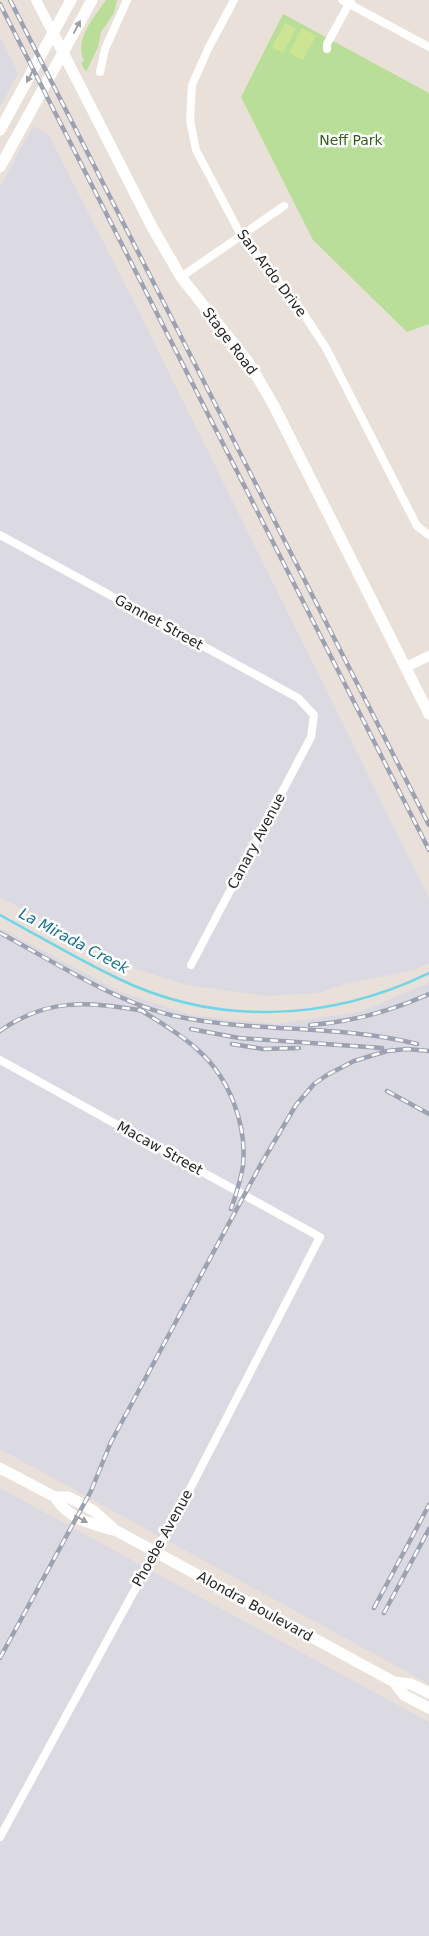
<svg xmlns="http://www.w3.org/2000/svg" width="429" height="1936" viewBox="0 0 429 1936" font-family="'DejaVu Sans',sans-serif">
<rect width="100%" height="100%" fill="#e9e0d9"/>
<path fill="#dbdae2" d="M 0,37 L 18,73 L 0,107 Z
M 33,126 L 48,134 L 134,302 L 429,898 L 429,963 L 415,970 L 345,984 L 318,993 L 266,996 L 187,985 L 132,968 L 0,897 L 0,187 Z
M 0,928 L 121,992 L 191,1015 L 276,1024 L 359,1012 L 429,983 L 429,1684 L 0,1449 Z
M 0,1488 L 429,1722 L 429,1936 L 0,1936 Z"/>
<path fill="#b8de97" d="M 106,0 L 117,0 L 114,13 L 101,32 L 98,47 L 86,72 L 81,63 L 84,61 C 74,38 94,18 106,0 Z
M 283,14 L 429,93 L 429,324 L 407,332 L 313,240 L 241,97 Z"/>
<path fill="#cce593" d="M 285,23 L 296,29 L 283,53 L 272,47 Z
M 302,28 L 316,36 L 303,60 L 289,53 Z"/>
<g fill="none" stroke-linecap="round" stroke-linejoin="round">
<path stroke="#6fd6e8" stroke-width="2.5" d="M 0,915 C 39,936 77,959 117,978 C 217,1027 330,1021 429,973"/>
<path stroke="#fff" stroke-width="8" d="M 234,0 L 208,49 L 192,85 L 190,120 L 196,150 L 242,237 L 297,304 L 326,348 L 417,526 L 429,535
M 342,0 L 429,47
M 327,49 L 327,44 L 351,0
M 100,72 L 105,49 L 127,0
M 181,277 L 284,206
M 0,535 L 298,698 L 314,715 L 311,737 L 191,965
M 0,1060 L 320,1237 L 192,1485 L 0,1837"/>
<path stroke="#fff" stroke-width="10" d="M 36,0 L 53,33
M 406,667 L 429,656"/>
<path stroke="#fff" stroke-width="11" d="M 53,33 L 152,227 L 181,277 L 249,363 L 274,406 L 429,714
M 0,130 L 71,0
M 0,167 L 92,0
M 0,1468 L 55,1497 L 68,1497 L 78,1502 L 94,1511 L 115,1530 L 394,1682 L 411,1684 L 429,1693
M 55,1497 C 67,1518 91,1524 113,1530
M 394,1682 L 404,1695 L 429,1708"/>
<g stroke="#9ca2b1" stroke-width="4.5">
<path id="rail" d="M 10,0 L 429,825
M 0,4 L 429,850
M 0,933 C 53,961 117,1003 175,1016 C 255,1033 338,1024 417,1044
M 139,1009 C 159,1022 181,1034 199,1051 C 229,1078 247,1124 243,1165 C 241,1180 236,1194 231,1209
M 310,1025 C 352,1022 391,1011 429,994
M 191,1029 L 239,1038 L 382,1048
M 0,1031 C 48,997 89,1002 144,1011
M 232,1044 L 263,1049 L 299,1048
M 387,1091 L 429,1114
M 374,1608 L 429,1505
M 384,1613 L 429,1529
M 0,1658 L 91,1491 L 111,1442 L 261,1164 L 296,1105 L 314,1084 L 327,1075 L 354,1061 L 387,1051 L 407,1049 L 429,1051"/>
</g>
<use href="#rail" stroke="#fff" stroke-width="2.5" stroke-dasharray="8" stroke-linecap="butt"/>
</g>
<defs><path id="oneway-solid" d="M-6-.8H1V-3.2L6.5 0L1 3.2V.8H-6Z" transform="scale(1.25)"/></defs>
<g fill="#9e9e9e">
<use href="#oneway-solid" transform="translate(77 27) rotate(-62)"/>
<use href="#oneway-solid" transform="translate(30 76) rotate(118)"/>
<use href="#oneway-solid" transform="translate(81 1519) rotate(29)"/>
</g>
<g text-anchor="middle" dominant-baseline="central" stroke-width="5" stroke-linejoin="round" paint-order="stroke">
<g font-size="14" fill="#325f1c" stroke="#fff">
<text x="351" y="140">Neff Park</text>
</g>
<g font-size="14" fill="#272727" stroke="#fff">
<text transform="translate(272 273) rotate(53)">San Ardo Drive</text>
<text transform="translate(230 341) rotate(53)">Stage Road</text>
<text transform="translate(159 622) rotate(29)">Gannet Street</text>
<text transform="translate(256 841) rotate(-62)">Canary Avenue</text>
<text transform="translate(160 1148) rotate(29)">Macaw Street</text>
<text transform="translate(162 1538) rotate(-61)">Phoebe Avenue</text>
<text transform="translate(255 1606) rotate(29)">Alondra Boulevard</text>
</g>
<g font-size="15" font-style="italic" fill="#137390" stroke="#fff">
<text transform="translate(74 941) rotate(28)">La Mirada Creek</text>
</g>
</g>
</svg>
